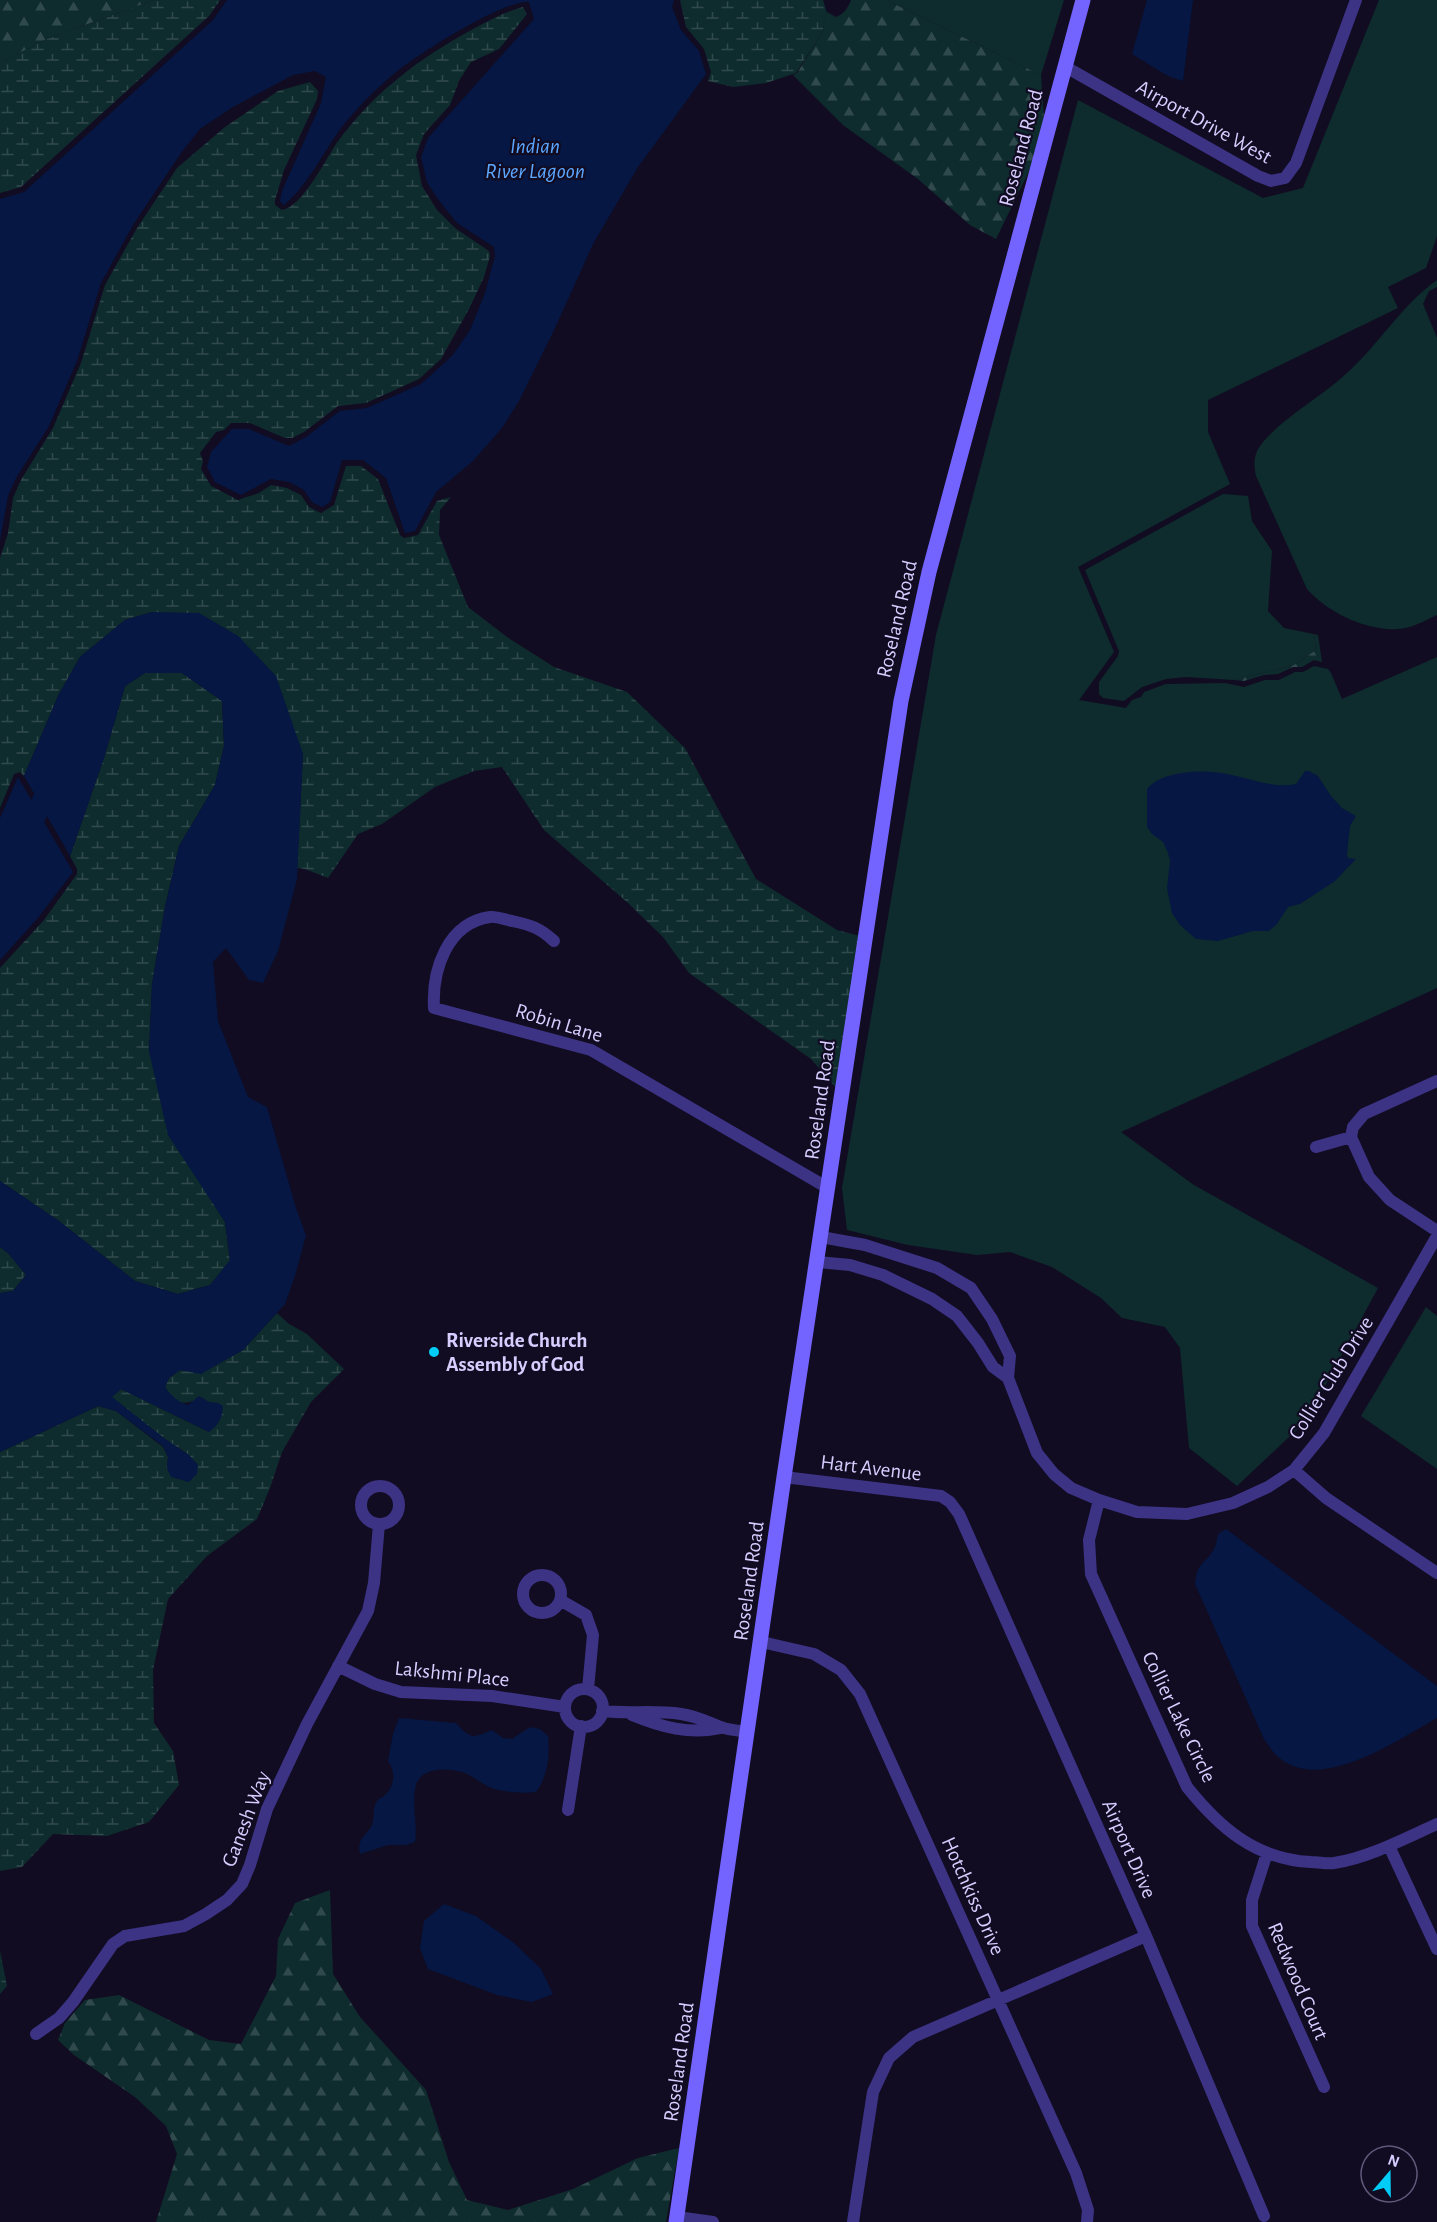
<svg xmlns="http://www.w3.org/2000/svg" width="1437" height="2222" viewBox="0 0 1437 2222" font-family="'Alegreya Sans',sans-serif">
<defs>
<pattern id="forest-firs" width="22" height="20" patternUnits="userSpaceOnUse" patternTransform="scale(1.5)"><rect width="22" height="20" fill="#0e2c2d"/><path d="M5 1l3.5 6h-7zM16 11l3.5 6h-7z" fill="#30494c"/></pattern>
<pattern id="wetland-marsh" width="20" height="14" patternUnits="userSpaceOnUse" patternTransform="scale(1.5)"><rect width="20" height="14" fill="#0e2c2d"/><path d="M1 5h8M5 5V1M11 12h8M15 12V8" fill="none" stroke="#30494c"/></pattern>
</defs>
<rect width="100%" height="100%" fill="#110c22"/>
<path fill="#0e2c2d" d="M 886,0 L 1064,0 L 1041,75 Z
M 1379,0 L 1437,0 L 1437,236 L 1426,268 L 1388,287 L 1398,308 L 1208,400 L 1208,432 L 1230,484 L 1078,567 L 1114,652 L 1079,700 L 1126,708 L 1132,700 L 1141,697 L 1144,692 L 1166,684 L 1225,683 L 1244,687 L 1265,680 L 1279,680 L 1295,672 L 1303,672 L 1314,666 L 1328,669 L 1331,673 L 1342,699 L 1437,657 L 1437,988 L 1121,1132 L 1194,1185 L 1378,1288 L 1306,1421 L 1237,1486 L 1189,1448 L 1180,1348 L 1165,1327 L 1122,1318 L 1101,1298 L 1052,1267 L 1010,1252 L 977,1255 L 908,1245 L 847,1230 L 842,1188 L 936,635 L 1078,100 L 1263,198 L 1303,188 Z
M 1437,280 L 1437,287 L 1429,291 L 1423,304 L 1437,338 L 1437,615 C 1426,620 1410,629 1398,629 C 1366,631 1327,612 1307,589 L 1256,476 C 1253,462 1254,453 1263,442 C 1286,415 1322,397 1348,372 C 1380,343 1402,305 1437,280 Z
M 1223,494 L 1248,496 L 1252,521 L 1272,551 L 1268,611 L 1284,628 L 1314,634 L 1316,650 L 1294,665 L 1234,680 L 1186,677 L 1166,679 L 1142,687 L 1124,701 L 1103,698 L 1099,694 L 1099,682 L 1118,656 L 1119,651 L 1085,570 Z
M 1426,1307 L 1437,1316 L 1437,1469 L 1361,1416 Z"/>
<path fill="url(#forest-firs)" d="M 0,0 L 154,0 L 47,39 L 0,63 Z
M 851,0 L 886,0 L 1041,75 L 1044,119 L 1037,146 L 1029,171 L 996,239 L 970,225 L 918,179 L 843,125 L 793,75 L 797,73 L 822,33 L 827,12 L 836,17 C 844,14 848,8 851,0 Z
M 1314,634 L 1318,635 L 1322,662 L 1314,660 L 1302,667 L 1293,667 L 1278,674 L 1264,675 L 1244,681 L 1234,680 L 1294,665 L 1316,650 Z
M 330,1890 L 333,1974 L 360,2017 L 426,2090 L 449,2162 L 467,2200 L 508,2210 L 573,2189 L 638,2158 L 679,2148 L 666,2222 L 156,2222 L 177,2154 L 166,2126 L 135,2097 L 74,2055 L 58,2040 L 65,2023 L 85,2000 L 119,1995 L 209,2040 L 241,2044 L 276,1976 L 278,1939 L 295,1903 Z"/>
<path fill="url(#wetland-marsh)" d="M 154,0 L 220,0 L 209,16 L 21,187 L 0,193 L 0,63 L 47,39 Z
M 680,0 L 823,0 L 827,13 L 822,33 L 796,73 L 766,83 L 733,87 L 708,81 L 711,72 L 704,49 L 686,27 Z
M 523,7 L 527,14 L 499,49 L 471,62 L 459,81 L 450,105 L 424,134 L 416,155 L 422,186 L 437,210 L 455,228 L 489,251 L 490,256 L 484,277 L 469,309 L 441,359 L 419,379 L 366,403 L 338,406 L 304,432 L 292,438 L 285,438 L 250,423 L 231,423 L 224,430 L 216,432 L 200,453 L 203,461 L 201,469 L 211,486 L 238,500 L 259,493 L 271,485 L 287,488 L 301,495 L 309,507 L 321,513 L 334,505 L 346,466 L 361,466 L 378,479 L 400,535 L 404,538 L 418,535 L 437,501 L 451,497 L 440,510 L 439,535 L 468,607 L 507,637 L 554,667 L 627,692 L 685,748 L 756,879 L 837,930 L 860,936 L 837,1089 L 811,1059 L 689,973 L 663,937 L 628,903 L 544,830 L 502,767 L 474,771 L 435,787 L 382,824 L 358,834 L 328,878 L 305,869 L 297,868 L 303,754 L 152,612 L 125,620 L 80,657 L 58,696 L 24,776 L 20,772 L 14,774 L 0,808 L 0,558 L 8,533 L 13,498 L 21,480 L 53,428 L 81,363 L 105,285 L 137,228 L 177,168 L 225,127 L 278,91 L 310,82 L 318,91 L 317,99 L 284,170 L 275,200 L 275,205 L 282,210 C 301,208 325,161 336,144 C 373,93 418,59 473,29 C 489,21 506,11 523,7 Z
M 145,673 L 182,673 L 222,701 L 224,746 L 215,785 L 179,846 L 165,907 L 152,984 L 149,1051 L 202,1184 L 225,1222 L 230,1261 L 210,1285 L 178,1294 L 135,1281 L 59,1221 L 0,1181 L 0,968 L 44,920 L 77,874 L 77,869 L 70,856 L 104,758 L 125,686 Z
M 0,1247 L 8,1253 L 26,1275 L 13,1291 L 0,1293 Z
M 277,1313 L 289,1324 L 307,1334 L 344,1369 L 311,1402 L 282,1452 L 270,1488 L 257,1519 L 207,1556 L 168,1599 L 153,1670 L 154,1723 L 173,1751 L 179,1785 L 149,1822 L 107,1836 L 53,1834 L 22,1867 L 0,1871 L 0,1452 L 98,1406 L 116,1411 L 163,1447 L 168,1457 L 167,1468 L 189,1455 L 165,1439 L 111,1397 L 121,1389 L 209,1432 L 218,1403 L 209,1403 L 203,1398 C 184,1404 178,1408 165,1387 L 169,1378 L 180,1370 L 201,1373 L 243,1350 Z
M 0,1951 L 7,1986 L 0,1994 Z"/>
<path fill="#051742" d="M 227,0 L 674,0 L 672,7 L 681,30 L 699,51 L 706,74 L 638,167 L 593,244 L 556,326 L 519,401 L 502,428 L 473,461 L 436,492 L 415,531 L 405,533 L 386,478 L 363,460 L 342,460 L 330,502 L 322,507 L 312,502 L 304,490 L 289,482 L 271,479 L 241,495 L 215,482 L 207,467 L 211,452 L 232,429 L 249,429 L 289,446 L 306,437 L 340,411 L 367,408 L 421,384 L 452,356 L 470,330 L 485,293 L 495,256 L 494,247 L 457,223 L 437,198 L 427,182 L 421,157 L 428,138 L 534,19 L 529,2 C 502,0 411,58 389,78 C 375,90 362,103 350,117 C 326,144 312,182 284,205 L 280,201 L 282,191 L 321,103 L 326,77 L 315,71 L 293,75 L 233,107 L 200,129 L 181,153 L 133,225 L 101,283 L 77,361 L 49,426 L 16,478 L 8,496 L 0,541 L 0,199 L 24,192 L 213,20 Z
M 1147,0 L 1193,0 L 1183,81 L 1168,76 L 1132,54 Z
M 152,612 L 199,613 L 238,636 L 276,676 L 303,754 L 297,879 L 278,951 L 263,983 L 249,980 L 226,948 L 213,962 L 218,1021 L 248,1097 L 267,1107 L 296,1208 L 306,1235 L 295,1276 L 285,1304 L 243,1350 L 201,1374 L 180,1370 L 169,1378 L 165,1387 C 171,1396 178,1402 188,1405 L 199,1396 L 209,1402 L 218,1403 L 223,1406 C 222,1419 219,1424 209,1432 L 121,1389 L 112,1397 L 165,1439 L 189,1455 L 198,1465 L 197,1474 L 189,1482 L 171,1477 L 167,1468 L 168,1457 L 163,1446 L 116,1411 L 98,1406 L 0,1452 L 0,1293 L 13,1291 L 26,1275 L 8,1253 L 0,1247 L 0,1181 L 59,1221 L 135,1281 L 178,1294 L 210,1285 L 230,1260 L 225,1222 L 168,1135 L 149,1051 L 152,984 L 165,907 L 179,846 L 215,785 L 224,746 L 222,701 L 182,673 L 145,673 L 125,686 L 104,758 L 70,856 L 24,776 L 58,696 L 80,657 L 125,620 Z
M 1305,771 L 1309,771 L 1318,776 L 1331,796 L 1342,808 L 1356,816 L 1350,826 L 1347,855 L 1348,858 L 1356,859 L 1335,881 L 1300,904 L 1288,907 L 1277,924 L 1269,931 L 1253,931 L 1218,941 L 1196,939 L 1180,925 L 1172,913 L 1167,888 L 1170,861 L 1168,853 L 1163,842 L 1152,834 L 1147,827 L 1147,789 C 1162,770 1205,769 1227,774 C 1250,778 1273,789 1296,784 Z
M 18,777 L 73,872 L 37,919 L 0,960 L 0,818 Z
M 1226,1529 L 1437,1686 L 1437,1718 C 1397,1740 1317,1797 1275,1754 C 1271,1750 1268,1744 1264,1739 L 1195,1584 C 1197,1561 1205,1565 1214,1549 C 1216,1545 1217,1539 1218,1534 Z
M 399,1718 L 456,1723 C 472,1740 472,1738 492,1730 L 503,1738 L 512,1739 L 530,1727 L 540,1729 L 548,1736 C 550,1755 548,1776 536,1792 C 524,1794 506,1792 494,1789 C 484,1786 475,1777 465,1773 C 450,1768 422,1766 416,1785 C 411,1804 418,1823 415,1842 L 406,1845 L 388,1845 L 360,1854 C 356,1837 368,1835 372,1825 C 375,1817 372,1808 377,1801 C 379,1798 381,1798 384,1796 C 395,1786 396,1772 388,1761 L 393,1734 Z
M 444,1904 L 476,1916 L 514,1943 L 541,1969 L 553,1994 L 532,2002 L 497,1995 L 428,1969 L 420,1948 L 424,1921 Z"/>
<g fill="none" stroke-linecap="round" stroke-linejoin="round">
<path stroke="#051742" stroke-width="21" d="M 0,887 L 6,883 L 52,779"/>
<path stroke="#3c3385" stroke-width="12" d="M 1064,66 L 1258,176 L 1271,181 L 1285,178 L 1296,163 L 1356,0
M 554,941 C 540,928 531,925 512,921 C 506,920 496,916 490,917 C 447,923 432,970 434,1008 L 591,1050 L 828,1188
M 1437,1081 L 1364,1114 L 1353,1127 L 1351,1137 L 1369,1177 L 1390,1200 L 1437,1231
M 1316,1147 L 1351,1137
M 821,1237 L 865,1245 L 937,1268 L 971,1288 L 992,1319 L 1010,1356 L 1008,1378 L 1037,1453 L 1054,1474 L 1071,1488 L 1099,1500 L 1137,1512 L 1187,1514 L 1233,1503 L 1268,1487 L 1294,1470 L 1324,1433 L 1437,1236
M 818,1262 L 850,1265 L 883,1275 L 932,1299 L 957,1316 L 978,1343 L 993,1367 L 1008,1378
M 1294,1470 L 1326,1498 L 1437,1573
M 784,1477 L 941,1496 L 950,1502 L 959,1514 L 1146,1936 L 1264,2216
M361 1505a19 19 0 1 1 38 0a19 19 0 1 1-38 0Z
M 1099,1500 L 1089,1540 L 1091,1574 L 1187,1787 C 1220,1828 1255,1859 1311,1862 C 1319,1862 1327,1864 1334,1863 C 1368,1858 1406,1838 1437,1824
M523 1594a19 19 0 1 1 38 0a19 19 0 1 1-38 0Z
M 560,1600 L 586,1615 L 593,1635 L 588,1689
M 762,1642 L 814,1654 L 841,1670 L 860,1694 L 1076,2173 L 1088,2210 L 1087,2222
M 338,1666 L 375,1684 L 401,1692 L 492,1696 L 565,1707
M565 1708a19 19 0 1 1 38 0a19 19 0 1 1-38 0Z
M 602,1711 C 629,1714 655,1710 681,1714 C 696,1716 708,1722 721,1727 C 729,1730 740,1731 748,1732
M 632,1715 C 661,1727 690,1735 721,1728
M 568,1810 L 581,1726
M 1389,1846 L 1437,1949
M 1267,1853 L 1252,1900 L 1252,1926 L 1324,2087
M 36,2034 L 59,2018 L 73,2002 L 113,1944 L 125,1936 L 184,1926 L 206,1914 L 227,1900 L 242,1884 L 250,1865 L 267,1809 L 307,1724 L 368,1611 L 374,1583 L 379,1524
M 677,2217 L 713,2222
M 853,2222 L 873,2092 L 889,2058 L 913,2037 L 1146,1936"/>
<path stroke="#7464ff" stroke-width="15" d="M 676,2222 L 784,1477 L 901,701 L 929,572 L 1083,0"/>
</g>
<circle fill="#00ccf8" stroke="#110c22" stroke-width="2" cx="434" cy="1352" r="6"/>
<g text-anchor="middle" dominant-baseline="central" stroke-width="4.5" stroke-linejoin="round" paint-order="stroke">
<g font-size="21" fill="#d7cdff" stroke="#110c22">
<text transform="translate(1204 122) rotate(29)">Airport Drive West</text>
<text transform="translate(1021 148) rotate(-75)">Roseland Road</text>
<text transform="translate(897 619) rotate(-77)">Roseland Road</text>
<text transform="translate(559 1023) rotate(17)">Robin Lane</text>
<text transform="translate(820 1100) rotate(-82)">Roseland Road</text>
<text transform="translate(1331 1378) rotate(-58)">Collier Club Drive</text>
<text transform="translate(871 1468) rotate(7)">Hart Avenue</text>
<text transform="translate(749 1581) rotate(-82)">Roseland Road</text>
<text transform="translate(452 1674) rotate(6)">Lakshmi Place</text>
<text transform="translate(1179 1717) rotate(64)">Collier Lake Circle</text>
<text transform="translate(246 1819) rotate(-69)">Ganesh Way</text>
<text transform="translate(1129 1849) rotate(66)">Airport Drive</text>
<text transform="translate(973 1896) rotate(66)">Hotchkiss Drive</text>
<text transform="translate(1298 1981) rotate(67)">Redwood Court</text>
<text transform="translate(679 2062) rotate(-82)">Roseland Road</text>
</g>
<g font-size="21" font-weight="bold" fill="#d7cdff" stroke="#110c22" text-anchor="start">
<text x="446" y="1340">Riverside Church<tspan x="446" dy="24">Assembly of God</tspan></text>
</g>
<g font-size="22" font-style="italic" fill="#5ba6ff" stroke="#110c22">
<text x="535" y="146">Indian<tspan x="535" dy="25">River Lagoon</tspan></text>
</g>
</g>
<g transform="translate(1389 2174) rotate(20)"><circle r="28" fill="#110c22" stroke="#60597a" stroke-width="1.5"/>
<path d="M0-4.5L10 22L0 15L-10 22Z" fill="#00ccf8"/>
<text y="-9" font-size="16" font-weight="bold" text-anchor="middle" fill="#d7cdff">N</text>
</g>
</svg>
